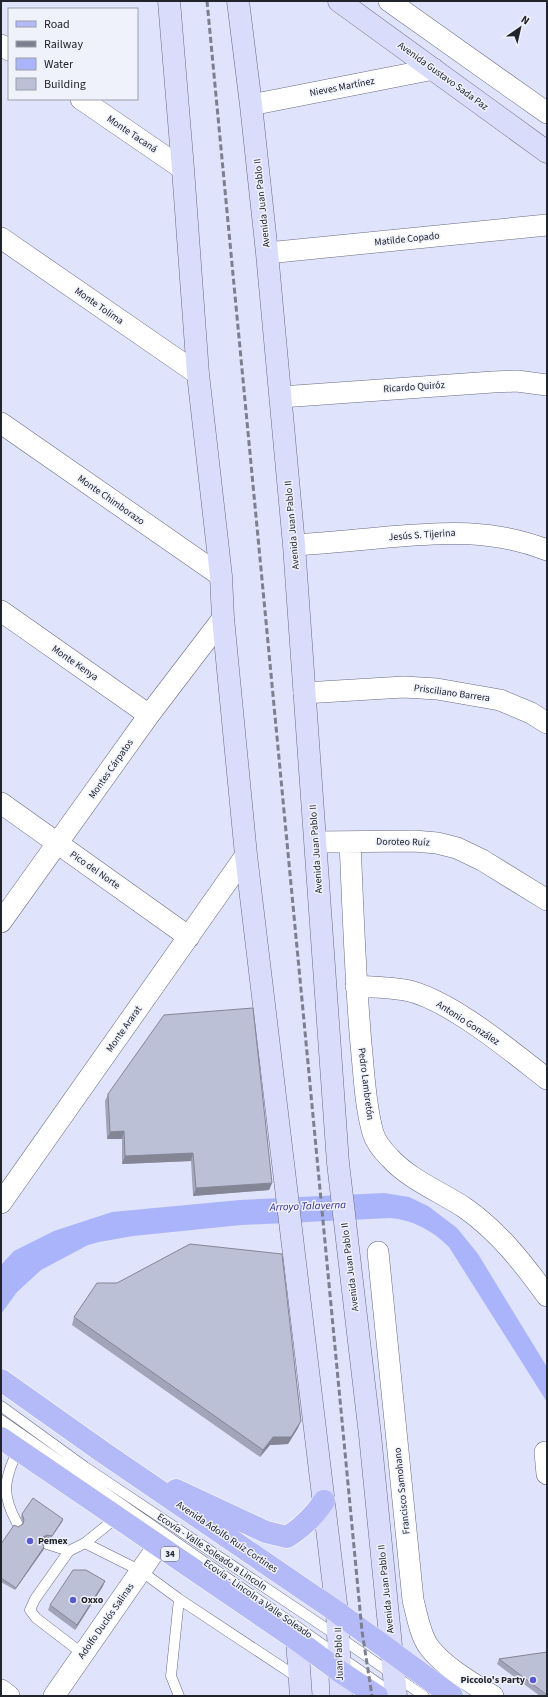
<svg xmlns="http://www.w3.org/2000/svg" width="548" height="1697" viewBox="0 0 548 1697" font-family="'Source Sans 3',sans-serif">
<rect width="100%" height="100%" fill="#dfe3fb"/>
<path fill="#aab4fb" d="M 384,1193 L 409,1197 L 428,1206 L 457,1228 L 478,1254 L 547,1367 L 547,1402 L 449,1247 C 432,1230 413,1220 390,1218 L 241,1225 L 133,1236 L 99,1242 L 88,1245 L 41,1270 L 17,1292 L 1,1314 L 1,1265 L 14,1251 L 54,1231 L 112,1212 L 240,1200 Z"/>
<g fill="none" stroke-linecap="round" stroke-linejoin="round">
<g stroke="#686b80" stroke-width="11">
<path id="lane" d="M 1,1406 L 85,1467 L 339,1637 L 424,1696
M 1,1420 L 395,1695
M 17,1523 C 0,1492 5,1480 18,1449
M 85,1543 L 141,1571 L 179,1599 L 300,1679
M 47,1544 L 69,1551 L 85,1543 L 116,1518
M 69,1551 L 35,1599 L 30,1610 L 36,1618 L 83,1654
M 179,1599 L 171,1676 L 179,1696"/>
</g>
<g stroke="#686b80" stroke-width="22">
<path id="street" d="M 389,1 L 547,113
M 1,45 L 9,50
M 81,99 L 183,169
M 251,105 L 434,69
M 1,238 L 198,374
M 267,253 L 547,225
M 281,397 L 493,382 L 517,381 L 547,385
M 1,423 L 221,576
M 294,545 C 326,543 357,540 388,537 C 445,532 493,529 547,550
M 1,611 L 149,715
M 304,693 L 404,687 L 437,689 L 500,700 L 531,713 L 547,723
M 1,803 L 189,937
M 316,842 L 414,841 L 437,843 L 457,848 L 482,860 L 547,900
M 350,842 C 353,909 355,976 361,1044 C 364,1073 365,1105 373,1133 C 376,1143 383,1151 390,1158 C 410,1180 441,1192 465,1208 C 499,1232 523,1263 547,1296
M 1,922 L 149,715 L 223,618
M 356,986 C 372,987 389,987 405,990 C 448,998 511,1051 547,1079
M 1,1203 L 246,855
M 378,1252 L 413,1600 C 417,1615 420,1635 429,1647 C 444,1667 472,1683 493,1696
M 545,1452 L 547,1474
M 1,1690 L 9,1696
M 54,1696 L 158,1546"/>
</g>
<g stroke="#686b80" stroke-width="23">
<path id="secondary" d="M 169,1 L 183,169 L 198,374 L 221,576 L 223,618 L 246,855 L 337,1612 L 341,1696
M 238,1 L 251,105 L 267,253 L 294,545 L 338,1163 L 370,1435 L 396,1696
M 339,1 L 547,152
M 297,1640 L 301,1696"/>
</g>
<g stroke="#fff" stroke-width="23">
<path id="primary" d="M 1,1380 L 104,1453 L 337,1612 L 452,1696
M 1,1438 L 297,1640 L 339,1671 L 377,1696
M 176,1490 L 266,1532 L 287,1537 C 303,1527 314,1516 324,1501"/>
</g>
<use href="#lane" stroke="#fff" stroke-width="10"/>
<use href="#street" stroke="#fff" stroke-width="21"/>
<use href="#secondary" stroke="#dadcfb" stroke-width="22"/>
<use href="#primary" stroke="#b4b9f7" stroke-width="22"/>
<path stroke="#7c7f8e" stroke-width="3" stroke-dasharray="6 3" stroke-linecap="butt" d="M 207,1 L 362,1631 L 372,1696"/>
</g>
<path fill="#a2a5b9" d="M 108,1094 L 272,1183 L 269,1190 L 193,1196 L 191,1161 L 122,1164 L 122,1139 L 107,1139 L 105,1101 Z
M 74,1317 L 298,1428 L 288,1444 L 270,1445 L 260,1457 L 72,1325 Z
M 22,1514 L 63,1519 L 62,1522 L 51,1538 L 46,1538 L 43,1539 L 42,1542 L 44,1547 L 44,1549 L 15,1590 L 1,1582 L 1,1544 L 18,1527 L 23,1524 L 23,1523 L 21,1517 Z
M 103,1586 L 75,1630 L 48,1610 L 50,1605 Z
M 547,1652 L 547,1696 L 540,1696 L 497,1664 L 499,1659 Z"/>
<path fill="#848696" d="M 124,1131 L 122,1139 L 107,1139 L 110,1132 Z
M 193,1153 L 191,1161 L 122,1164 L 125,1156 Z
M 272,1183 L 269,1190 L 193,1196 L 196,1188 Z
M 301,1421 L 298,1428 L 288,1444 L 270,1445 L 260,1457 L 263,1450 L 273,1437 Z
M 63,1519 L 62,1522 L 51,1538 L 52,1536 Z
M 47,1535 L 46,1538 L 42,1540 L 43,1537 Z
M 44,1547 L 44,1549 L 15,1590 L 16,1588 Z
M 105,1581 L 103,1586 L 75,1630 L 77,1625 Z"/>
<path fill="#bcc0d7" stroke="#848696" d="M 253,1008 L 272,1183 L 196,1188 L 193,1153 L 125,1156 L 124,1131 L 110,1132 L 108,1094 L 164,1015 Z
M 190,1244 L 282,1254 L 301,1421 L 291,1437 L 273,1437 L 263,1450 L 74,1317 L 97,1283 L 117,1283 Z
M 33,1498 L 63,1519 L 52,1536 L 47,1535 L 43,1537 L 42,1542 L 44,1547 L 16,1588 L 1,1578 L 1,1544 L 14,1525 L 18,1527 L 23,1524 L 24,1520 L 22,1514 Z
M 73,1570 L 86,1570 L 105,1581 L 77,1625 L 50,1605 Z
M 547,1652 L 547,1695 L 499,1659 Z"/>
<g fill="#595ad1" stroke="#eff1fb" stroke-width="1.5">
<circle cx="30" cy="1541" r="4"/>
<circle cx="73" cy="1600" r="4"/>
<circle cx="533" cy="1680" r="4"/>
</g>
<g text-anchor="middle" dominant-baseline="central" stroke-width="3" stroke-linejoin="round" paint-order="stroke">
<rect fill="#eff1fb" stroke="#60626a" stroke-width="1" x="161" y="1547" width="18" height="14" rx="3"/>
<g font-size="9" font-weight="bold" fill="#22242c">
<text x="170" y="1554">34</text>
</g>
<g font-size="10" fill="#22242c" stroke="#eff1fb">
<text transform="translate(443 76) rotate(36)">Avenida Gustavo Sada Paz</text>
<text transform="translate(342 87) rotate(-11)">Nieves Martínez</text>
<text transform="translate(132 134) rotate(34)">Monte Tacaná</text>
<text transform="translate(262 203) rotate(-96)">Avenida Juan Pablo II</text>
<text transform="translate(407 239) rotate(-6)">Matilde Copado</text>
<text transform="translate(99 306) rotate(35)">Monte Tolima</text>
<text transform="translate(414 387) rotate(-4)">Ricardo Quiróz</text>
<text transform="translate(111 500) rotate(35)">Monte Chimborazo</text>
<text transform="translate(292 525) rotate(-95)">Avenida Juan Pablo II</text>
<text transform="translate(422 535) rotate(-4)">Jesús S. Tijerina</text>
<text transform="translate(75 663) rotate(35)">Monte Kenya</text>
<text transform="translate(452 693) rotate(8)">Prisciliano Barrera</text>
<text transform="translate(111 769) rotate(-55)">Montes Cárpatos</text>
<text transform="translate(403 842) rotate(1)">Doroteo Ruíz</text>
<text transform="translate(316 849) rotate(-94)">Avenida Juan Pablo II</text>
<text transform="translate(95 870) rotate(35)">Pico del Norte</text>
<text transform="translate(468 1023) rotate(33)">Antonio González</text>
<text transform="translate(124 1029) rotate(-55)">Monte Ararat</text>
<text transform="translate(366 1084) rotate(83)">Pedro Lambretón</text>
<text transform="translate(350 1267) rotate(-97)">Avenida Juan Pablo II</text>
<text transform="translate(402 1491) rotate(-96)">Francisco Samohano</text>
<text transform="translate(227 1537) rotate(34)">Avenida Adolfo Ruíz Cortines</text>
<text transform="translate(212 1552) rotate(34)">Ecovía - Valle Soleado a Lincoln</text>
<text transform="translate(386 1589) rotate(-96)">Avenida Juan Pablo II</text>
<text transform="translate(258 1599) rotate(35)">Ecovía - Lincoln a Valle Soleado</text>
<text transform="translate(106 1621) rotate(-55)">Adolfo Duclós Salinas</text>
<text transform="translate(339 1654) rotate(-92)">Juan Pablo II</text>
</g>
<g font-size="10" font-weight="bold" fill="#22242c" stroke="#eff1fb" text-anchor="start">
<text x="38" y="1541">Pemex</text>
<text x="81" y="1600">Oxxo</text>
<text x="525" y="1680" text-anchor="end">Piccolo's Party</text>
</g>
<g font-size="11" font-style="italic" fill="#312b8e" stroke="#eff1fb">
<text transform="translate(308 1206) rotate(-2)">Arroyo Talaverna</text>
</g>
</g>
<rect width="548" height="1697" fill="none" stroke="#22242c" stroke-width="4"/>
<rect x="8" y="8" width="130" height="92" fill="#eff1fb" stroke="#9d9fa8"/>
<rect x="16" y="21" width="20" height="6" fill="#b4b9f7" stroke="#9d9fa8"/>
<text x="44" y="28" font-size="12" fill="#22242c">Road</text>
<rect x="16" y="41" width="20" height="6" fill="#7c7f8e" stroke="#9d9fa8"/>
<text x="44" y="48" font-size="12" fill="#22242c">Railway</text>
<rect x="16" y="58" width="20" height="12" fill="#aab4fb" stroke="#9d9fa8"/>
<text x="44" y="68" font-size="12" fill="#22242c">Water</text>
<rect x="16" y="78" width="20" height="12" fill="#bcc0d7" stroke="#9d9fa8"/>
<text x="44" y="88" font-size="12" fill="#22242c">Building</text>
<g transform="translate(520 28) rotate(34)" stroke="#eff1fb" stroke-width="3" paint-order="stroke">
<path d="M0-3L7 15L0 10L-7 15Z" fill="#22242c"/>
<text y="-6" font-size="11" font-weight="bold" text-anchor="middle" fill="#22242c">N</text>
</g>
</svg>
